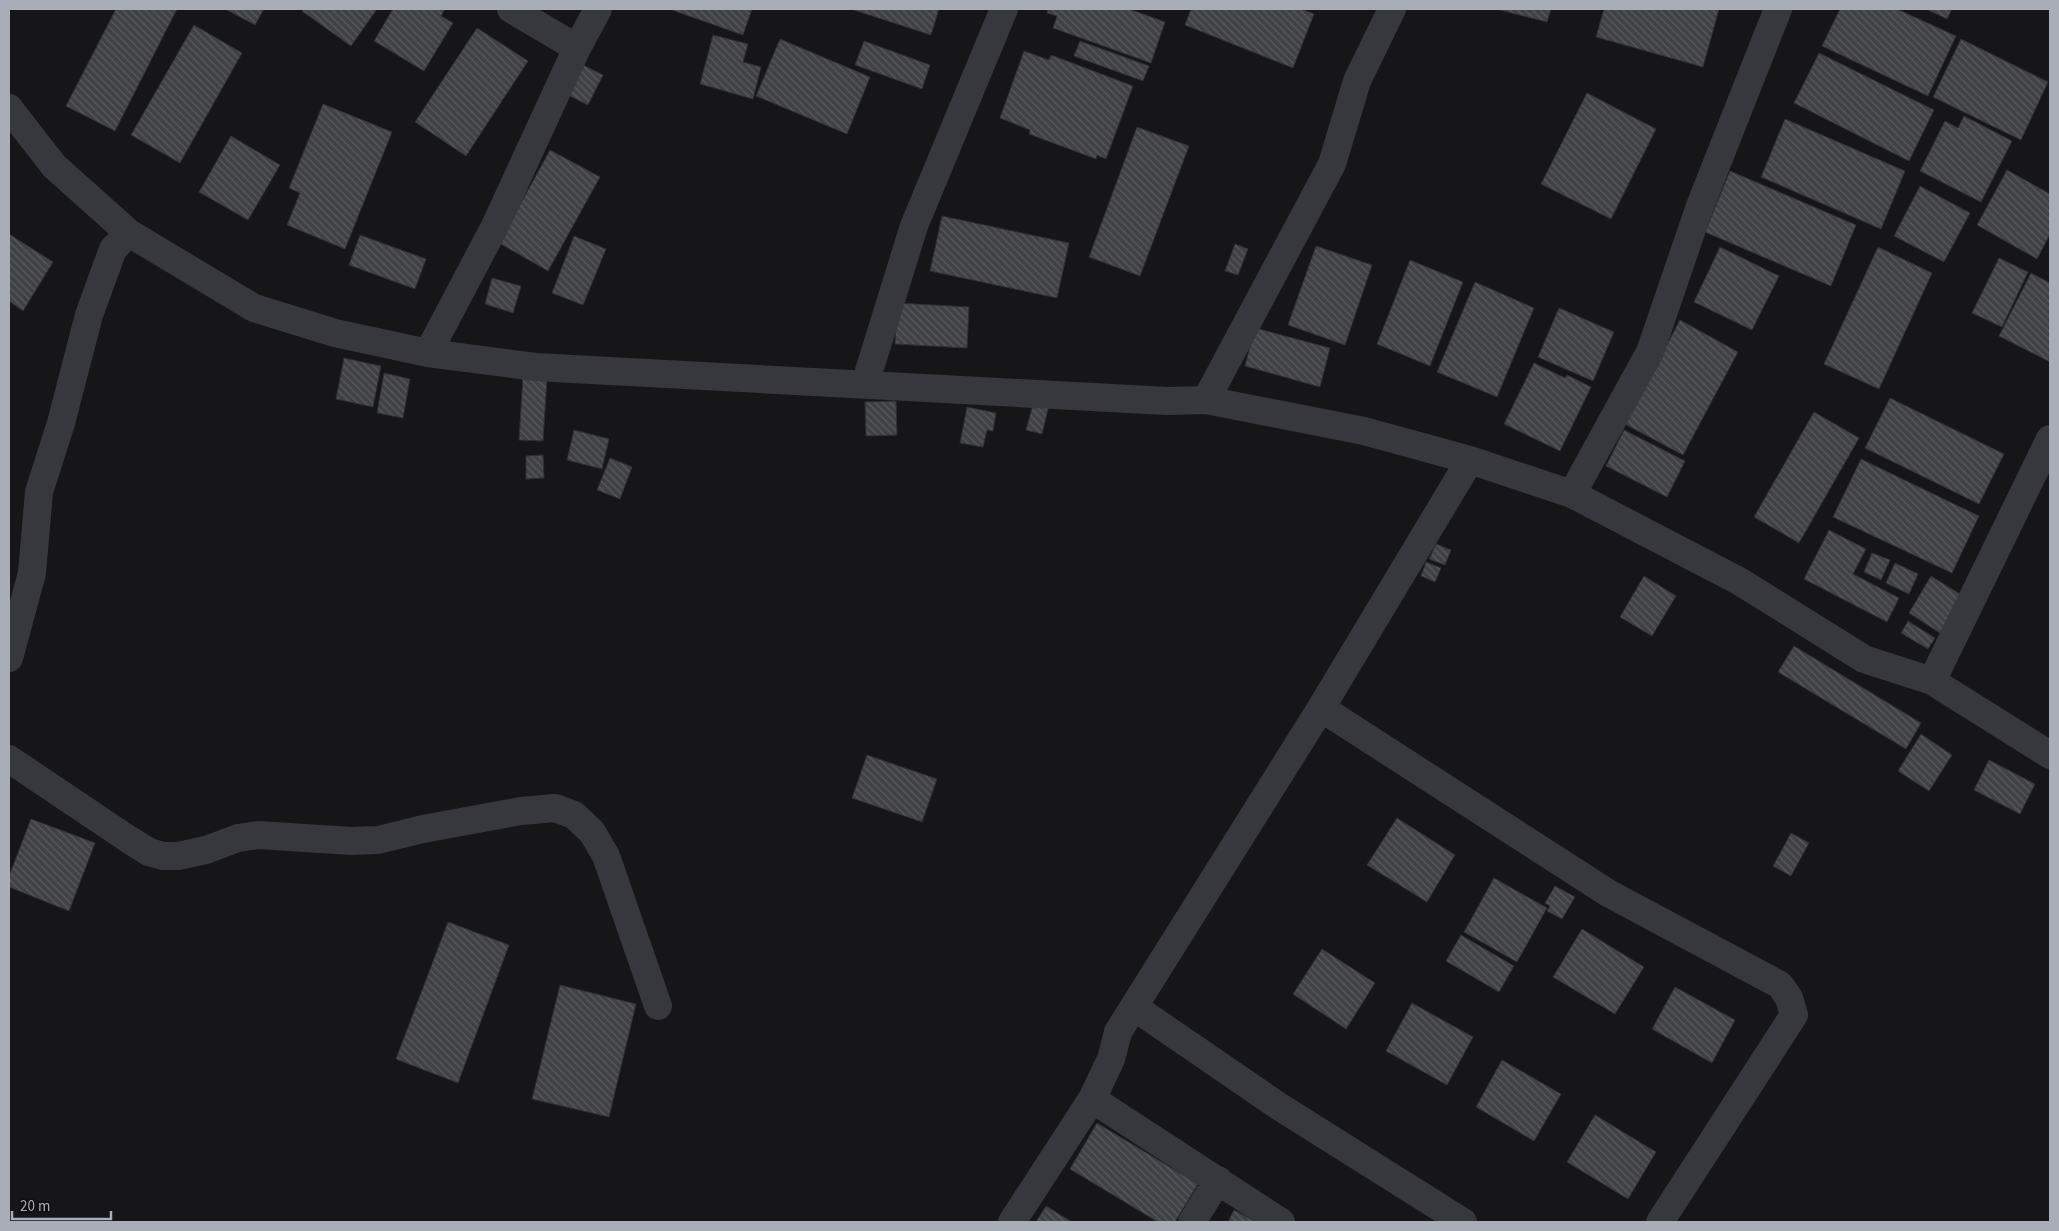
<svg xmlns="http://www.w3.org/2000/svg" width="2059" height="1231" viewBox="0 0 2059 1231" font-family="'Source Sans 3',sans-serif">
<defs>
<pattern id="building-back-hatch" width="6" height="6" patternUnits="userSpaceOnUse" patternTransform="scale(1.25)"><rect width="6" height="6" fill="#404145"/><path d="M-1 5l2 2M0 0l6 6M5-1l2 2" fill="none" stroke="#595a5e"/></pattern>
</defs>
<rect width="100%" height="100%" fill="#161618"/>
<path fill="url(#building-back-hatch)" stroke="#303034" d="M 116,9 L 177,9 L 115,131 L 66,106 Z
M 225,9 L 264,9 L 255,25 Z
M 304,9 L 377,9 L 351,46 L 302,11 Z
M 393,9 L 445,9 L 441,16 L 453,23 L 424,71 L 374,41 Z
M 669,9 L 752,9 L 743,35 Z
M 851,9 L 939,9 L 931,35 Z
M 1048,9 L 1129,9 L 1165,22 L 1151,63 L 1053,28 L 1057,16 L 1047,13 Z
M 1191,9 L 1301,9 L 1314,14 L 1293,68 L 1185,25 Z
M 1496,9 L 1551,9 L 1547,22 Z
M 1604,9 L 1719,9 L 1703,67 L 1596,37 Z
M 1840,9 L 1897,9 L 1956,36 L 1928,96 L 1822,46 Z
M 1926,9 L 1952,9 L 1947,19 Z
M 194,25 L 242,53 L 180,163 L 131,135 Z
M 477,28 L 528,61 L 466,156 L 415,122 Z
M 713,35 L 748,44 L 743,62 L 761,67 L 753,99 L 700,84 Z
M 780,39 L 870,77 L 847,134 L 756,96 Z
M 1961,39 L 2048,82 L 2021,140 L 1933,97 Z
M 864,41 L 930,65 L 922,89 L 855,65 Z
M 1080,41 L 1149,66 L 1143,81 L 1074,56 Z
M 1024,51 L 1049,60 L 1051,55 L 1133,86 L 1106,159 L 1097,155 L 1096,159 L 1029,134 L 1030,130 L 1000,118 Z
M 1819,53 L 1934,110 L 1909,161 L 1794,103 Z
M 583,65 L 603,75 L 588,105 L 568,95 Z
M 1587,93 L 1656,129 L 1611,219 L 1541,184 Z
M 323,104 L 392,132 L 345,249 L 287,225 L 300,193 L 289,188 Z
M 1964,116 L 2012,141 L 1981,202 L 1920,171 L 1945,121 L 1958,128 Z
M 1785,119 L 1905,171 L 1881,229 L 1761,177 Z
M 1137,127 L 1189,146 L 1140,276 L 1089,257 Z
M 231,136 L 280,165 L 248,220 L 199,192 Z
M 550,150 L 600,177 L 548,271 L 499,243 Z
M 2007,170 L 2050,194 L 2050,234 L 2037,259 L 1977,225 Z
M 1730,171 L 1856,225 L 1831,286 L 1705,232 Z
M 1920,186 L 1970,213 L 1944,262 L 1894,236 Z
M 942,216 L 1069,243 L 1057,298 L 930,271 Z
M 9,234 L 53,262 L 23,311 L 9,301 Z
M 360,235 L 426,259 L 415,289 L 349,265 Z
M 574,236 L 606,249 L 583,305 L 552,293 Z
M 1235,244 L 1248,249 L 1238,275 L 1225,271 Z
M 1316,246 L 1372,265 L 1345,345 L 1288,325 Z
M 1720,247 L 1779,276 L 1752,330 L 1694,302 Z
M 1878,247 L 1932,273 L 1879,389 L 1824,364 Z
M 1999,258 L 2028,272 L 2002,327 L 1972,313 Z
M 1410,260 L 1463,282 L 1430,366 L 1377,344 Z
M 2031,273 L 2050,283 L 2050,362 L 1999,336 Z
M 492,278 L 521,286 L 513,313 L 485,304 Z
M 1475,282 L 1534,308 L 1497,397 L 1437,372 Z
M 897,303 L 969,307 L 967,348 L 895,344 Z
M 1559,308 L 1614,332 L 1593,381 L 1538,357 Z
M 1680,320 L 1738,352 L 1683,455 L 1625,424 Z
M 1255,328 L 1330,348 L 1320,387 L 1245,366 Z
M 344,358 L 381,366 L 373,407 L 336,399 Z
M 1534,363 L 1565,378 L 1567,375 L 1591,387 L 1560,451 L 1504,424 Z
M 384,373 L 410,379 L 403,418 L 377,413 Z
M 523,376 L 547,378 L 543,441 L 519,440 Z
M 1890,398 L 2004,454 L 1979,504 L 1865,448 Z
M 896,401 L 897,435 L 866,436 L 865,402 Z
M 1034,401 L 1049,405 L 1042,434 L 1026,430 Z
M 967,407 L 996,413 L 993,431 L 987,430 L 983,447 L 960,443 Z
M 1814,412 L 1859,438 L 1799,543 L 1754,517 Z
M 574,430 L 609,439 L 602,469 L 567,460 Z
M 1624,430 L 1685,461 L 1667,497 L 1606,466 Z
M 543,455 L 544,478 L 526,479 L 526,456 Z
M 610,458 L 632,467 L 620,499 L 597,490 Z
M 1861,459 L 1979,516 L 1952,573 L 1833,517 Z
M 1829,530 L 1866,549 L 1853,574 L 1899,598 L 1887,622 L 1804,579 Z
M 1436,544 L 1451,550 L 1445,565 L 1429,559 Z
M 1872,553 L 1890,560 L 1881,580 L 1864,572 Z
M 1426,562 L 1441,568 L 1435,582 L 1421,576 Z
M 1895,563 L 1918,574 L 1909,594 L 1886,583 Z
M 1644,576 L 1676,596 L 1652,636 L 1620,617 Z
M 1931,576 L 1963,596 L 1940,633 L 1909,613 Z
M 1908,621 L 1935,638 L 1928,649 L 1901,633 Z
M 1794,646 L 1921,723 L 1906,749 L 1778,672 Z
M 1921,734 L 1952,755 L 1929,791 L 1898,771 Z
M 867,755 L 937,779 L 922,822 L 852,798 Z
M 1989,760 L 2035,784 L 2020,814 L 1974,790 Z
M 1397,818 L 1455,855 L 1427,902 L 1367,865 Z
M 31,819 L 95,843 L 69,911 L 9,887 L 9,876 Z
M 1791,833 L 1809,843 L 1791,876 L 1773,866 Z
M 1494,878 L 1547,908 L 1517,962 L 1464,932 Z
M 1555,886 L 1575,897 L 1562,919 L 1547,911 L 1550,906 L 1545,903 Z
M 448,922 L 509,945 L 458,1083 L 396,1059 Z
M 1582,929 L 1644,967 L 1615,1014 L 1553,977 Z
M 1461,935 L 1514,966 L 1499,992 L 1446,961 Z
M 1322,949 L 1375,983 L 1346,1029 L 1293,994 Z
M 560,985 L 636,1004 L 609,1117 L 532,1099 Z
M 1675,987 L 1735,1020 L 1712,1063 L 1652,1029 Z
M 1412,1003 L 1473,1037 L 1447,1085 L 1386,1051 Z
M 1502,1060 L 1561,1094 L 1534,1141 L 1476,1107 Z
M 1595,1115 L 1656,1152 L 1628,1199 L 1567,1162 Z
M 1097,1123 L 1198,1184 L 1175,1222 L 1158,1222 L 1070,1169 Z
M 1046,1206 L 1072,1222 L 1036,1222 Z
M 1234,1210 L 1256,1222 L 1228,1222 Z"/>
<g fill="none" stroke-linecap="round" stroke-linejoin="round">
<path stroke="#37383d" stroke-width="28" d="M 511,9 L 577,48
M 9,108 L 54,166 L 129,233 L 254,308 L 335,333 L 428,353 L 535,367 L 1167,401 L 1206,400 L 1364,431 L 1470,460 L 1572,494 L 1739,581 L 1864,659 L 1932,681 L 2050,755
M 428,353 L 495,226 L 577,48 L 598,9
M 865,384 L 914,226 L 1004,9
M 1206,400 L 1332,164 L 1357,81 L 1392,9
M 1572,494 L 1650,352 L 1700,206 L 1778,9
M 9,658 L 32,573 L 39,492 L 61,423 L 89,315 L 113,249 L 129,233
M 1932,681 L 2050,439
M 1321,708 L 1608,893 L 1780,985 L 1789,998 L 1794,1015 L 1660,1222
M 9,759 L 128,839 L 149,852 L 163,856 L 178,856 L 206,850 L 238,838 L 258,835 L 352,841 L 378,840 L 423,829 L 521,811 L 555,808 L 574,815 L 592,832 L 606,856 L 658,1006
M 1134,1007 L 1277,1105 L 1463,1222
M 1092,1099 L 1281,1222
M 1012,1222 L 1092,1099 L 1111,1059 L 1118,1032 L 1321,708 L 1470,460
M 1192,1222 L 1218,1180"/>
</g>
<rect width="2059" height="1231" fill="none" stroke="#a8adb8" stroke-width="20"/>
<path d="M12 1211v8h99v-8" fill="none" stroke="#a8adb8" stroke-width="2.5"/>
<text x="20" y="1211" font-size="15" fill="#a8adb8" stroke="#111113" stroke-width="4" paint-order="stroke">20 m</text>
</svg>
